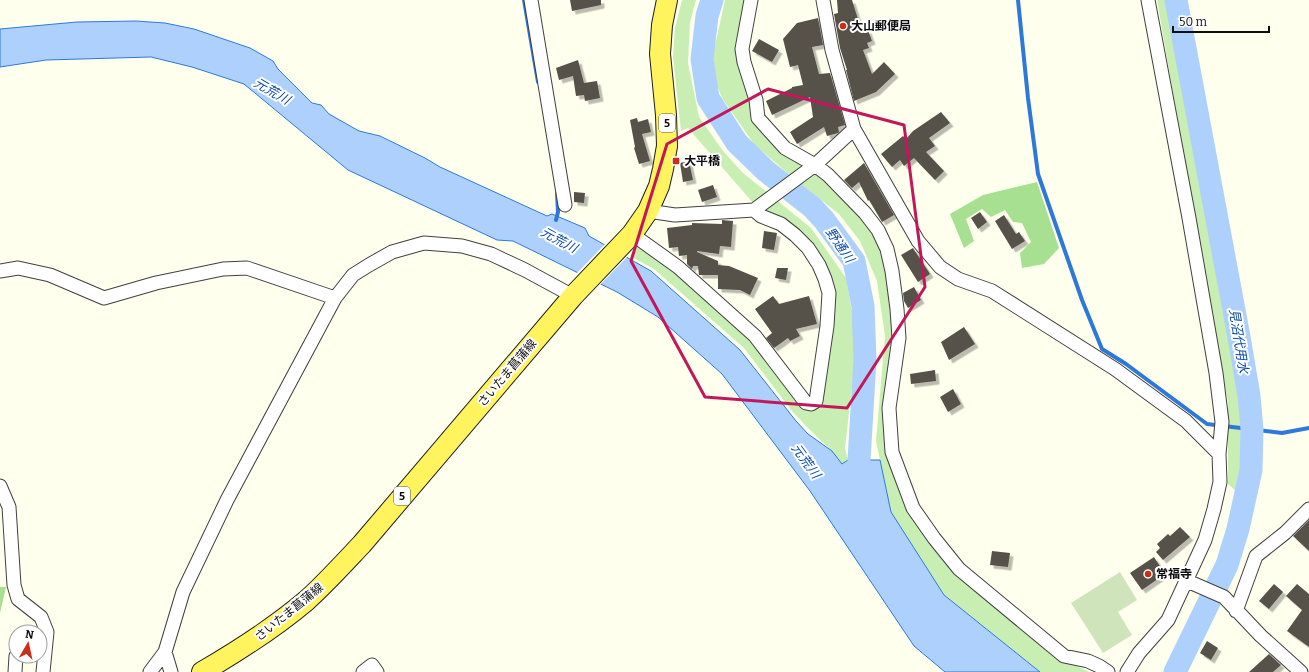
<svg xmlns="http://www.w3.org/2000/svg" width="1309" height="672" viewBox="0 0 1309 672" font-family="Bitter,'Noto Sans JP',serif">
<defs>
<filter id="shadow"><feDropShadow dx="3.5" dy="3.5" stdDeviation="0" flood-color="#0004"/></filter>
</defs>
<rect width="100%" height="100%" fill="#ffe"/>
<path fill="#c8eeb3" d="M 682,0 L 696,0 L 690,22 L 688,63 L 699,117 L 723,151 L 743,173 L 811,228 L 846,278 L 853,317 L 855,360 L 845,448 L 848,460 L 842,464 L 832,451 L 807,427 L 792,411 L 744,348 L 654,269 L 630,256 L 639,245 L 664,263 L 749,336 L 814,406 L 832,307 L 821,259 L 754,204 L 688,128 L 681,131 L 673,57 L 675,28 Z
M 725,0 L 746,0 L 736,52 L 757,124 L 806,163 L 871,225 L 887,262 L 895,338 L 887,449 L 955,569 L 1064,661 L 1079,667 L 1089,672 L 1040,672 L 944,595 L 891,512 L 876,441 L 885,336 L 877,281 L 860,241 L 839,214 L 791,176 L 754,144 L 722,98 L 714,78 L 713,55 Z
M 1157,0 L 1170,0 L 1222,288 L 1244,419 L 1244,457 L 1234,523 L 1211,584 L 1206,582 L 1222,549 L 1236,491 L 1228,484 L 1228,402 L 1203,267 Z"/>
<path fill="#a7e091" d="M 1037,182 L 1059,248 L 1044,264 L 1022,268 L 1020,253 L 1031,242 L 1022,223 L 1013,222 L 1005,210 L 991,217 L 982,209 L 966,219 L 974,241 L 964,248 L 950,214 L 983,195 Z
M 0,587 L 6,587 L 0,613 Z"/>
<path fill="#d0e4bc" d="M 1120,572 L 1137,600 L 1118,612 L 1132,635 L 1103,653 L 1071,603 Z"/>
<path fill="#add1fc" stroke="#2d78da" d="M 136,21 L 165,23 L 194,29 L 250,48 L 273,61 L 278,69 L 312,103 L 321,105 L 329,114 L 359,131 L 380,136 L 425,158 L 440,167 L 547,216 L 552,214 L 585,228 L 589,236 L 651,271 L 740,350 L 796,421 L 808,434 L 832,451 L 842,464 L 848,460 L 880,460 L 891,512 L 944,595 L 1040,672 L 945,672 L 914,646 L 810,491 L 722,374 L 658,317 L 617,292 L 513,241 L 497,240 L 348,170 L 244,84 L 192,67 L 151,57 L 46,60 L 0,67 L 0,29 L 77,22 Z"/>
<path fill="#ffe" d="M 606,243 L 628,256 L 599,286 L 576,274 Z"/>
<g fill="none" stroke-linecap="round" stroke-linejoin="round">
<path stroke="#2d78da" stroke-width="4" d="M 524,0 L 538,82
M 1018,0 L 1028,98 L 1038,174 L 1082,300 L 1102,349 L 1126,364 L 1207,424 L 1282,433 L 1309,428
M 556,220 L 558,212 L 557,193"/>
<path stroke="#add1fc" stroke-width="23" d="M 712,0 L 707,16 L 702,59 L 708,98 L 737,143 L 766,171 L 812,207 L 824,220 L 854,261 L 863,306 L 865,360 L 859,460 L 859,492
M 1175,672 L 1227,565 L 1238,529 L 1251,470 L 1252,429 L 1249,396 L 1239,337 L 1176,0"/>
</g>
<path fill="#575149" filter="url(#shadow)" d="M 570,0 L 601,0 L 601,5 L 572,11 Z
M 837,0 L 852,0 L 862,32 L 868,30 L 872,41 L 867,43 L 869,48 L 863,50 L 872,74 L 884,62 L 895,74 L 876,92 L 854,101 L 846,70 L 847,70 L 840,48 L 834,14 L 838,13 Z
M 818,18 L 823,45 L 812,47 L 819,74 L 830,73 L 845,125 L 838,127 L 839,132 L 838,133 L 827,136 L 824,127 L 797,144 L 790,132 L 813,117 L 810,97 L 772,115 L 766,101 L 792,88 L 792,87 L 803,85 L 798,65 L 790,67 L 783,39 L 797,23 Z
M 759,39 L 779,50 L 772,62 L 752,51 Z
M 578,60 L 584,83 L 597,81 L 600,98 L 585,101 L 584,95 L 576,96 L 573,76 L 559,80 L 556,68 Z
M 941,112 L 950,123 L 929,138 L 935,146 L 926,152 L 944,171 L 935,180 L 914,158 L 904,166 L 900,160 L 892,167 L 881,154 L 903,136 L 906,139 L 913,131 Z
M 637,118 L 638,122 L 648,119 L 651,132 L 642,134 L 650,161 L 639,164 L 634,148 L 635,147 L 630,120 Z
M 689,161 L 693,180 L 683,182 L 680,163 Z
M 864,163 L 894,215 L 882,222 L 869,200 L 868,201 L 859,182 L 852,188 L 844,180 Z
M 713,185 L 717,197 L 702,202 L 698,190 Z
M 574,192 L 585,193 L 584,203 L 574,202 Z
M 980,212 L 987,222 L 978,229 L 971,218 Z
M 1004,215 L 1016,234 L 1019,232 L 1025,241 L 1012,249 L 995,221 Z
M 722,220 L 733,221 L 731,247 L 720,246 L 719,254 L 697,251 L 697,252 L 718,261 L 718,265 L 729,266 L 758,278 L 750,295 L 740,290 L 718,289 L 718,275 L 699,275 L 698,266 L 693,266 L 692,269 L 687,264 L 687,255 L 679,256 L 678,247 L 669,248 L 667,228 L 692,225 L 692,223 L 722,224 Z
M 764,231 L 777,233 L 774,250 L 762,248 Z
M 913,248 L 930,274 L 918,282 L 901,255 Z
M 777,268 L 788,268 L 786,280 L 775,278 Z
M 914,287 L 921,300 L 908,308 L 904,301 L 903,293 Z
M 773,296 L 779,304 L 809,296 L 817,324 L 796,329 L 800,336 L 790,341 L 788,338 L 774,348 L 766,338 L 772,333 L 755,309 Z
M 964,327 L 975,344 L 949,360 L 941,342 Z
M 935,370 L 936,381 L 911,384 L 910,374 Z
M 953,389 L 961,404 L 948,412 L 940,397 Z
M 1309,520 L 1309,551 L 1293,536 Z
M 1180,527 L 1190,537 L 1163,560 L 1156,552 L 1160,548 L 1157,544 L 1168,534 L 1170,536 Z
M 992,551 L 1010,553 L 1008,567 L 990,565 Z
M 1154,557 L 1165,574 L 1142,590 L 1130,573 Z
M 1274,584 L 1283,592 L 1269,609 L 1259,601 Z
M 1297,584 L 1309,594 L 1309,647 L 1287,631 L 1302,610 L 1286,596 Z
M 1207,641 L 1218,648 L 1211,660 L 1200,653 Z
M 1269,654 L 1281,665 L 1273,672 L 1249,672 Z"/>
<g fill="none" stroke-linecap="round" stroke-linejoin="round">
<g stroke="#404040" stroke-width="15">
<path id="minor" d="M 531,0 L 565,205
M 751,0 L 742,49 L 744,62 L 756,100 L 758,118 L 785,148 L 815,165 L 828,175 L 865,213 L 878,230 L 887,249 L 892,271 L 897,309 L 899,338 L 889,408 L 892,452 L 913,508 L 934,538 L 959,569 L 1064,656 L 1088,661 L 1099,666 L 1108,672
M 823,0 L 832,50 L 854,129 L 918,241 L 940,267 L 958,279 L 992,291 L 1115,369 L 1186,421 L 1219,454
M 648,211 L 675,215 L 754,210 L 815,165 L 854,129
M 632,234 L 678,267 L 755,336 L 806,403 L 811,404 L 816,401 L 827,326 L 829,293 L 825,279 L 819,265 L 808,248 L 795,235 L 781,224 L 761,216 L 754,210
M 0,271 L 18,268 L 50,275 L 104,298 L 156,283 L 223,269 L 247,268 L 335,298
M 0,486 L 9,507 L 14,585 L 18,599 L 41,617 L 47,632 L 43,672
M 1185,580 L 1224,597 L 1261,636 L 1301,672
M 1236,611 L 1256,556 L 1285,533 L 1309,509
M 165,652 L 171,672
M 15,672 L 16,656
M 150,672 L 165,652 L 183,592 L 227,500 L 335,298 L 353,275 L 369,265 L 392,252 L 424,243 L 462,246 L 491,254 L 525,270 L 573,296
M 363,672 L 372,665 L 377,672
M 1127,672 L 1139,653 L 1168,620 L 1205,540 L 1214,509 L 1220,482 L 1219,454 L 1222,422 L 1216,373 L 1189,218 L 1148,0"/>
</g>
<g stroke="#1e1e1e" stroke-width="22">
<path id="primary" d="M 202,672 C 238,651 274,628 306,601 C 326,583 344,563 362,544 L 573,296 L 632,234 L 648,211 L 659,186 L 663,169 L 667,146 L 666,115 L 660,54 L 662,25 L 667,0"/>
</g>
<use href="#minor" stroke="#fff" stroke-width="13"/>
<use href="#primary" stroke="#fff35e" stroke-width="20"/>
</g>
<path fill="none" stroke="#c2185b" stroke-width="3" stroke-linejoin="round" d="M 768,89 L 904,125 L 925,287 L 847,408 L 705,397 L 631,261 L 667,144 Z"/>
<g fill="#cb2e18" stroke="#fff" stroke-width="1.5">
<circle cx="843" cy="26" r="4"/>
<rect x="672" y="157" width="8" height="8" rx="2"/>
<circle cx="1148" cy="574" r="4"/>
</g>
<g text-anchor="middle" dominant-baseline="central" stroke-width="4" stroke-linejoin="round" paint-order="stroke">
<g fill="#fff" stroke="#565656" stroke-width="1">
<rect x="659" y="114" width="16" height="18" rx="3"/>
<rect x="394" y="487" width="16" height="18" rx="3"/>
</g>
<g font-size="11" font-weight="bold" fill="#0d0d0d">
<text x="667" y="123">5</text>
<text x="402" y="496">5</text>
</g>
<g font-size="12" font-weight="bold" fill="#0d0d0d" stroke="#fff" text-anchor="start">
<text x="851" y="26">大山郵便局</text>
<text x="684" y="161">大平橋</text>
<text x="1156" y="574">常福寺</text>
</g>
<g font-size="12" fill="#0d0d0d" stroke="#fff">
<text transform="translate(507 373) rotate(-50)">さいたま菖蒲線</text>
<text transform="translate(289 612) rotate(-39)">さいたま菖蒲線</text>
</g>
<g font-size="13" font-style="italic" fill="#0b4aab" stroke="#fff">
<text transform="translate(272 91) rotate(30)">元荒川</text>
<text transform="translate(559 240) rotate(28)">元荒川</text>
<text transform="translate(840 245) rotate(55)">野通川</text>
<text transform="translate(1239 341) rotate(81)">見沼代用水</text>
<text transform="translate(806 461) rotate(54)">元荒川</text>
</g>
</g>
<g transform="translate(28 644) rotate(9)"><circle r="19" fill="#ffffff" stroke="#9e9e9e"/>
<path d="M0-3L7 15L0 10L-7 15Z" fill="#cb2e18"/>
<text y="-6" font-size="11" font-weight="bold" text-anchor="middle" fill="#0d0d0d">N</text>
</g>
<path d="M1173 26v6h96v-6" fill="none" stroke="#0d0d0d" stroke-width="2"/>
<text x="1179" y="26" font-size="12" fill="#0d0d0d" stroke="#ffffff" stroke-width="3" paint-order="stroke">50 m</text>
</svg>
